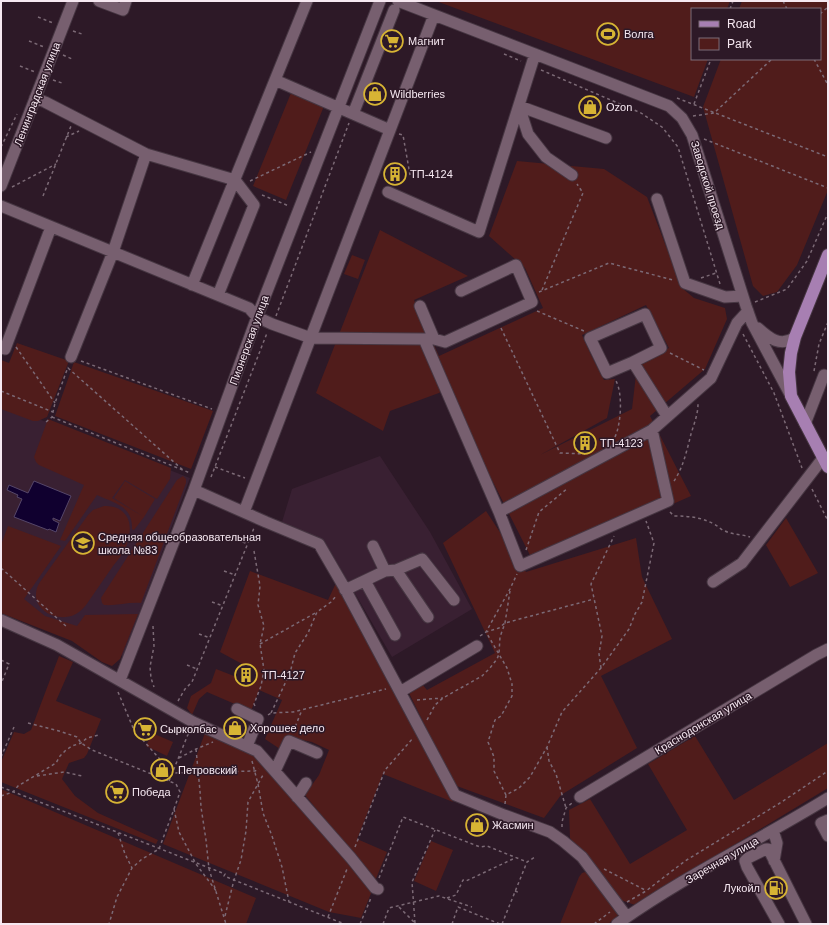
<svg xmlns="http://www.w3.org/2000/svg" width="829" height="925" viewBox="0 0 829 925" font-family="Arial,sans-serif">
<rect width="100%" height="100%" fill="#2d1927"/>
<path fill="#392032" d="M 1,402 L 41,420 L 190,478 L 123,656 L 1,609 Z
M 380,456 L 430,532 L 472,609 L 392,657 L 324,540 L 282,522 L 292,489 Z"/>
<path fill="#501c1b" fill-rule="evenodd" d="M 436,1 L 730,1 L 727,9 L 692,9 L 692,59 L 708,59 L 694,97 Z
M 742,1 L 828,1 L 828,190 L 797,265 L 777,292 L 763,296 L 753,286 L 703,107 L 721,59 L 820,59 L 820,9 L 739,9 Z
M 291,93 L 324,106 L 286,200 L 253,186 Z
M 517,161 L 604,169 L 647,197 L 682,288 L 694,298 L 725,308 L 727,319 L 705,369 L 650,416 L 691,496 L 535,565 L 492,480 L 488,482 L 447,390 L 390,411 L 383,431 L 316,393 L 380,230 L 468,276 L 414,300 L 439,356 L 543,308 L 525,268 L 489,236 ZM 646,305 L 669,348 L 637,366 L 632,409 L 540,455 L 607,418 L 615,379 L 604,380 L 591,355 L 582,335 Z
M 352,255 L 365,260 L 358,279 L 344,274 Z
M 17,343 L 69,361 L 47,417 L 38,421 L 33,421 L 1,409 L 1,360 L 9,363 Z
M 74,362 L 213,411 L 191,469 L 55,416 Z
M 48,419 L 171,468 L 170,479 L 157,499 L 125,480 L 112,498 L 144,517 L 134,530 L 132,529 C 133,506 114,503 97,495 L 65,541 L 60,540 L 84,485 L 39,465 L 36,462 L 34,457 Z
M 183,476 L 186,479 L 186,483 L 141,603 C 128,602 116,606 104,605 L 102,603 L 101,598 L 177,480 Z
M 125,481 L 155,499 L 144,517 L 114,498 Z
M 104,506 C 112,506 118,507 124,513 C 133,522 130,538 125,549 C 122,555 117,561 113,566 C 104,579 95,592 86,605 C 84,607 82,610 79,612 C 64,624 35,614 36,594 C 36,589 38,585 40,582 L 88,515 L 93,510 Z
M 486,511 L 526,572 L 636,538 L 642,577 L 672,639 L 601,676 L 637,748 L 561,795 L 544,818 L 454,785 L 409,693 L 422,684 L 427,690 L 495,653 L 443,543 Z
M 786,518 L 818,573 L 790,587 L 766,545 Z
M 8,526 L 61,546 L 24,599 L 45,616 L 77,626 L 85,615 L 138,614 L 120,659 L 112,666 L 102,662 L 72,641 L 1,613 L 1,545 Z
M 250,571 L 328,600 L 336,583 L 453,802 L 383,774 L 357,839 L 387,852 L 375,881 L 305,795 L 319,775 L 329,750 L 312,742 L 288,737 L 280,749 L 265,739 L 282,700 L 259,690 L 251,711 L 207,692 L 199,699 L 192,715 L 187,708 L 191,696 L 211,683 L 216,669 L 252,683 L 257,672 L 220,652 Z
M 59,656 L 73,662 L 56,701 L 101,719 L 87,754 L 84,758 L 69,763 L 62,779 L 75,796 L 98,813 L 158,840 L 156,844 L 1,782 L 1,762 L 14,732 L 24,734 L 31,730 Z
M 152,733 L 173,742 L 167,756 L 146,746 Z
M 205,733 L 258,756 L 372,891 L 361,918 L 329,912 L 163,844 Z
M 695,736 L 734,800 L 828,743 L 828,788 L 635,905 L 618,899 L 570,838 L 569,810 L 590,799 L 630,864 L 687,830 L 648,764 Z
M 1,789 L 256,898 L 246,924 L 1,924 Z
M 431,841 L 453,850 L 436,891 L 414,881 Z
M 585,872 L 588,873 L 618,915 L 616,918 L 608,924 L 560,924 L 579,877 L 582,873 Z"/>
<path fill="#10002f" stroke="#554669" d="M 34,481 L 71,496 L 60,521 L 53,518 L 53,520 L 59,523 L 56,532 L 49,529 L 48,530 L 14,517 L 22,499 L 17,497 L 18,495 L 7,490 L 9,485 L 28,493 Z"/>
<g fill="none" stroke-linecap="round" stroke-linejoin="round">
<g stroke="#463642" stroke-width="13">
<path id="minor" d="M 99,1 L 123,10 L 126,1
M 398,1 L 669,106 L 682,118 L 692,135 L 746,306 L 752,323 L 791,396
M 275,80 L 390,130
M 35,98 L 45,102 L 146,154 L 235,180 L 254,205 L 218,295
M 353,114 L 394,10
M 572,175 L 546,157 L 528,134 L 519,106 L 606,138
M 1,186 L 73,1
M 388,192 L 479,232 L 535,54
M 657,199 L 685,283 L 725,297 L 743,296
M 1,206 L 249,308 L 257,317 L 272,324 L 311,338 L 424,339 L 434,339 L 445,342 L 532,302 L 516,265 L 461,291
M 192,285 L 307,1
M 420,306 L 434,339
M 758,328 C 769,338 781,348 795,337
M 424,339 L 499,512 L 520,566 L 668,501 L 652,430
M 1,348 L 5,349 L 51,227
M 71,357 L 113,252 L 146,154
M 633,362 L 661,348 L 645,314 L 590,338 L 607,373 L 633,362 L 667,416
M 805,424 L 824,375
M 194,490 L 266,522 L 319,544 L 344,587 L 455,795 L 504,815 L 550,832 L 563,841 L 582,857 L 627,917
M 244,512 C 308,347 370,180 434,15
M 499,512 L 652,430 L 711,378 L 737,323 L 748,311
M 373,546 L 385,571
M 396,570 L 428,617
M 365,581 L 395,635
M 713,582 L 742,563 L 823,458
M 345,590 L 385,571 L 396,570 L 422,559 L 454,600
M 1,620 L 57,645 L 193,722 L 257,751 L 351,858 L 375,888 L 378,889
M 120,680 L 194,490 L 257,317 L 380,1
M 400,692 L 477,646
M 237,709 L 258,719 L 247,746
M 275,771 L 289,741 L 317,753
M 297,797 L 306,783
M 580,797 L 816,655 L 828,649
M 828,820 L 821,823 L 828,836
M 773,830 L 777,843 L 774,861
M 617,924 C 684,876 758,841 828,798
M 779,924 L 747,867 L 745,861 L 748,858 L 766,849 L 768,849 L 770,852 L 806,924"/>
</g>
<g stroke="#463642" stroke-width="14">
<path id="major" d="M 828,255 L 795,337 L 791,353 L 789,372 L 791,396 L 828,467"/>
</g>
<path stroke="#7c6a76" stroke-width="1.5" stroke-dasharray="3 3" stroke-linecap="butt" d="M 783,1 L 787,9
M 730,9 L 733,1
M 820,14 L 828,7
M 38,17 L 53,23
M 73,31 L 82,34
M 29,41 L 44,47
M 504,54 L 521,61
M 63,55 L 72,59
M 814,59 L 828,85
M 20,66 L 35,72
M 541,70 L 641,113 L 662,127 L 678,147 L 720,284
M 53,80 L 62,83
M 677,98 L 828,157
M 694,104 L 711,59
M 693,116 L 714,113 L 772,59
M 399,134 L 403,135 L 410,175
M 66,137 L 79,131
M 704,139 L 828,188
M 1,147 L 17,114
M 250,181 L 311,152
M 12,187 L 56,164
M 262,195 L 289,206
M 43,196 L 71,126
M 701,278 L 716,273
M 542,290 L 583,193 L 577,184
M 539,292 L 609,263 L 673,280
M 755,302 L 787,289 L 807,261 L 828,213
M 537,311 L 584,331
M 276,316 L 349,123
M 501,328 L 560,453 L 585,454
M 743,334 L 774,393 L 802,468
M 16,347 L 55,403
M 670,353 L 704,370
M 81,361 L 212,409
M 68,368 L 184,471
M 814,371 L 819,344 L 828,322
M 1,391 L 53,412
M 52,417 L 190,473
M 46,422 L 52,417 L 53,412 L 55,403 L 68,367
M 615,437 C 621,424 623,394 616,381
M 215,467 L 245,478
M 211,477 L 267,333
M 674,481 C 683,468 687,450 691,434 C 694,424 698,414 698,404
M 812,489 L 828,521
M 670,512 L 674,516 C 689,516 700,517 714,524 C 718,526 721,530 725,531 C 733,535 742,534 750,537
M 237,540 L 248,544
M 526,550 L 539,512 L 568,488
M 254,551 L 260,586 L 258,605 L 264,626 L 260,644 L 264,670 L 261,686 L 254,704 L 255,706
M 1,568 L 67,627
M 224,571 L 235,575
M 212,602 L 223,606
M 153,626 L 154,646 L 150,667 L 151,678 L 154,687
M 199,634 L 210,638
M 480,636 L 486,632 L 510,589 L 517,574
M 260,644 L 317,612
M 1,660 L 9,664 L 1,684
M 187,665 L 197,669
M 601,668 L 599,654 L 602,636 L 591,584 L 614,536
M 118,692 L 134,730 L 172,773 L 255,771 L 259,769
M 417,700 L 443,698
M 178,701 L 185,689 L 192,682 L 254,528
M 271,713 L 290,673 L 295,653 L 308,633 L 317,612 L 331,602 L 337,595
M 268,715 L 271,713 L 293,712 L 386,689
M 427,720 L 435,705 L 443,698 L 482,676 L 490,668 L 497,659 L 499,654 L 500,637 L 505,623 L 510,591
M 28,723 L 59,731 L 77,737 L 81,743 L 92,750 L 169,781 L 176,784 L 180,792 L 174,809 L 159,849 L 142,859 L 132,868 L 117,897 L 109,924
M 293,732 L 302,710
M 547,747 L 549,761 L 556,774 L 566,808
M 196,749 L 200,791 L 201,807 L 206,840 L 209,869 L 226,924
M 1,757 L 14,727
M 179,758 L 196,749 L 213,742
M 252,761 L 258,784 L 263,813 L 272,836 L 282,867 L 289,902
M 37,776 L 64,772 L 82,776
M 169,781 L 189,732
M 1,787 L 225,874 L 224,876 L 342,923
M 506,795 L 494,771 L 494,757 L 488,742 L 495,720 L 501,716 L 512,696 L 512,684 L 507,668 L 486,632 L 499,628 L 505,623 L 594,599
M 1,796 L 13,792 L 18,786 L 56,763 L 60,756 L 66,750 L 72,746 L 81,743 L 87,738 L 99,735
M 505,804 L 506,795 L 519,788 L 530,777 L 547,747 L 562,712 L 601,668 L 629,629 L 635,614 L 642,602 L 654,543 L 646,521
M 174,809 L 179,832 L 196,864 L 217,892
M 562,827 L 562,822 L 566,808 L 572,803
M 118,833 L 125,854 L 132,868
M 355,847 L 385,770 L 413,738
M 604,869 L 645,890
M 379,878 L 403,817 L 480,847 L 487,846 L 527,862
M 515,891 L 520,893
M 447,898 L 456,895 L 463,880 L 466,881 L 515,858
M 627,902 L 646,891 L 685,861 L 780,803 L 828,771
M 399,907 L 415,923
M 225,916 L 234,880 L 241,860 L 246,831 L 248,802 L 263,775
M 328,917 L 347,869
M 415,923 L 412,882 L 435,830
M 360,924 L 371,898
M 383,924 L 389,908 L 439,896 L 472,907
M 452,924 L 458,907 L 500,924
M 502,924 L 527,862 L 535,857
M 594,924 L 610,912"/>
<use href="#minor" stroke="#775f6f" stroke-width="11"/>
<use href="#major" stroke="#a77fb2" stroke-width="12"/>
</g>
<defs>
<g id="stadium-ring" transform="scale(1.15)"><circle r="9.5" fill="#2d1927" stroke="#d7b434" stroke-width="1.5"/><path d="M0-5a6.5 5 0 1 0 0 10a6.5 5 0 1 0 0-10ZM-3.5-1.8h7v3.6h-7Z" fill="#d7b434"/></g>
<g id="supermarket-ring" transform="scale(1.15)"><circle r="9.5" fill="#2d1927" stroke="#d7b434" stroke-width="1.5"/><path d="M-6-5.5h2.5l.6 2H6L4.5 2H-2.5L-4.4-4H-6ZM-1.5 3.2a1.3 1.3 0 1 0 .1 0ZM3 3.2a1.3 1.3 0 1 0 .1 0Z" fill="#d7b434"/></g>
<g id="shop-ring" transform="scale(1.15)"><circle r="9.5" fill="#2d1927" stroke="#d7b434" stroke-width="1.5"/><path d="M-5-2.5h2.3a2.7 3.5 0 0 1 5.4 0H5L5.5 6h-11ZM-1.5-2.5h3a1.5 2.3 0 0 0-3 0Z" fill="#d7b434"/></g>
<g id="building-ring" transform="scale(1.15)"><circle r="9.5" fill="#2d1927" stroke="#d7b434" stroke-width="1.5"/><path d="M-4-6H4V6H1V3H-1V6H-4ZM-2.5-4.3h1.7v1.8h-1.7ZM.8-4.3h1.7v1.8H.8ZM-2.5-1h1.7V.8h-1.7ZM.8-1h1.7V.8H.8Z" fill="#d7b434"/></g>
<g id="school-ring" transform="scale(1.15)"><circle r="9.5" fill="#2d1927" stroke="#d7b434" stroke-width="1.5"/><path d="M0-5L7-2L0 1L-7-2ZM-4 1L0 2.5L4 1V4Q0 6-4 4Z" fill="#d7b434"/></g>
<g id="fuel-ring" transform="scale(1.15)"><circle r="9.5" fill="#2d1927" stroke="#d7b434" stroke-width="1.5"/><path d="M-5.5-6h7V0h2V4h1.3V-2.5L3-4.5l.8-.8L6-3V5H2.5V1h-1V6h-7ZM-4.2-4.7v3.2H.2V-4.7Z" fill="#d7b434"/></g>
</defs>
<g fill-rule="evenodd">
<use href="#stadium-ring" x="608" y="34"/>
<use href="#supermarket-ring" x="392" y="41"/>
<use href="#shop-ring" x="375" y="94"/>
<use href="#shop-ring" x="590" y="107"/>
<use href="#building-ring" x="395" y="174"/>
<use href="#building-ring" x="585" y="443"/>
<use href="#school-ring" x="83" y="543"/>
<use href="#building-ring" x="246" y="675"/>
<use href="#shop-ring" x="235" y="728"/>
<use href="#supermarket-ring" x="145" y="729"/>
<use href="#shop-ring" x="162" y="770"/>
<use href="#supermarket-ring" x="117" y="792"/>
<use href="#shop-ring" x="477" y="825"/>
<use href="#fuel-ring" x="776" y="888"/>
</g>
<g text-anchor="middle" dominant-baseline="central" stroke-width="3" stroke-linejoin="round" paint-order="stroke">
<g font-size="11" fill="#f6e8f1" stroke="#2d1927" text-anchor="start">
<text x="624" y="34">Волга</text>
<text x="408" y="41">Магнит</text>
<text x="390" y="94">Wildberries</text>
<text x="606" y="107">Ozon</text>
<text x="410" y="174">ТП-4124</text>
<text x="600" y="443">ТП-4123</text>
<text x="98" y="537">Средняя общеобразовательная<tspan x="98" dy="13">школа №83</tspan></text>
<text x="262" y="675">ТП-4127</text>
<text x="250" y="728">Хорошее дело</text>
<text x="160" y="729">Сырколбас</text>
<text x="178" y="770">Петровский</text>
<text x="132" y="792">Победа</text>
<text x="492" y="825">Жасмин</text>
<text x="760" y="888" text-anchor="end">Лукойл</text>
</g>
<g font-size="11" fill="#f6e8f1" stroke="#2d1927">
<text transform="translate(37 94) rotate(-69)">Ленинградская улица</text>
<text transform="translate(708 185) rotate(73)">Заводской проезд</text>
<text transform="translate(249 340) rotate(-70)">Пионерская улица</text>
<text transform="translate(703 723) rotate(-31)">Краснодонская улица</text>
<text transform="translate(722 860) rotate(-30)">Заречная улица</text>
</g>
</g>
<rect width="829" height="925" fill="none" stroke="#f6e8f1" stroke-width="4"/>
<rect x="691" y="8" width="130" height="52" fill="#2d1927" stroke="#7d6c78"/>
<rect x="699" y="21" width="20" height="6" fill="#a77fb2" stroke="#7d6c78"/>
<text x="727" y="28" font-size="12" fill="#f6e8f1">Road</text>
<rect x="699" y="38" width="20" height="12" fill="#501c1b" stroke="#7d6c78"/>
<text x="727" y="48" font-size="12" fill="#f6e8f1">Park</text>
</svg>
